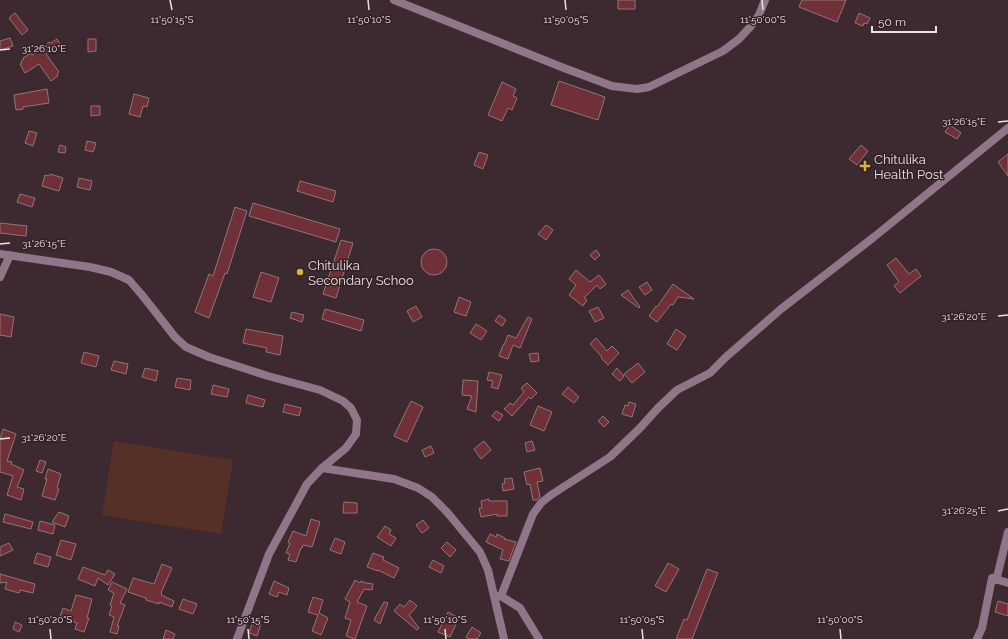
<svg xmlns="http://www.w3.org/2000/svg" width="1008" height="639" viewBox="0 0 1008 639" font-family="Raleway,sans-serif">
<rect width="100%" height="100%" fill="#3c2a30"/>
<path fill="#553026" d="M 114,441 L 233,460 L 221,534 L 102,515 Z"/>
<path fill="#703037" stroke="#8e7777" d="M 618,0 L 635,0 L 635,9 L 618,9 Z
M 802,0 L 846,0 L 837,22 L 799,7 Z
M 15,13 L 28,30 L 22,35 L 9,18 Z
M 859,13 L 870,18 L 867,24 L 864,23 L 863,26 L 855,23 Z
M 10,38 L 13,46 L 0,50 L 0,41 Z
M 57,39 L 60,44 L 46,54 L 59,72 L 57,74 L 58,76 L 51,81 L 39,64 L 25,73 L 20,64 L 22,63 L 21,61 L 24,59 L 23,58 L 31,53 L 32,55 L 43,48 L 43,47 L 49,42 L 51,43 Z
M 88,39 L 96,39 L 96,51 L 88,52 Z
M 559,81 L 605,97 L 598,120 L 551,105 Z
M 502,82 L 516,89 L 513,96 L 517,98 L 512,110 L 508,108 L 502,121 L 488,115 Z
M 47,89 L 49,103 L 23,107 L 23,109 L 16,110 L 14,95 Z
M 134,94 L 149,98 L 147,107 L 143,106 L 140,117 L 129,114 Z
M 91,106 L 100,106 L 100,115 L 91,116 Z
M 950,125 L 961,133 L 957,139 L 945,132 Z
M 29,131 L 37,133 L 33,146 L 25,143 Z
M 87,141 L 96,143 L 93,152 L 85,150 Z
M 60,145 L 66,147 L 65,153 L 58,152 Z
M 861,145 L 868,151 L 857,165 L 849,159 Z
M 479,152 L 488,155 L 483,169 L 474,165 Z
M 1008,154 L 1008,176 L 998,162 Z
M 50,174 L 63,178 L 59,191 L 42,186 L 45,175 L 49,176 Z
M 79,178 L 92,181 L 90,190 L 77,187 Z
M 300,181 L 336,191 L 333,202 L 297,191 Z
M 20,194 L 35,198 L 32,207 L 17,202 Z
M 253,203 L 340,229 L 336,242 L 249,216 Z
M 235,207 L 247,211 L 227,274 L 225,273 L 209,318 L 195,312 L 209,274 L 213,276 Z
M 0,223 L 27,226 L 26,236 L 0,233 Z
M 546,225 L 553,230 L 546,240 L 538,234 Z
M 341,240 L 353,243 L 336,298 L 323,294 Z
M421 262a13 13 0 1 1 26 0a13 13 0 1 1-26 0Z
M 596,250 L 600,255 L 595,260 L 590,255 Z
M 896,258 L 909,274 L 916,269 L 921,276 L 900,293 L 894,286 L 899,282 L 887,265 Z
M 576,270 L 590,282 L 599,275 L 606,284 L 600,289 L 597,285 L 584,298 L 587,300 L 583,306 L 569,295 L 576,285 L 569,279 Z
M 261,272 L 279,278 L 271,302 L 253,297 Z
M 647,282 L 652,290 L 645,295 L 639,287 Z
M 673,284 L 694,299 L 678,297 L 673,305 L 671,304 L 657,322 L 649,316 L 656,306 L 657,307 Z
M 628,290 L 640,307 L 639,308 L 621,295 Z
M 459,297 L 471,302 L 466,316 L 454,312 Z
M 416,306 L 422,317 L 413,322 L 407,311 Z
M 598,307 L 604,318 L 595,322 L 589,311 Z
M 325,309 L 364,320 L 361,331 L 322,319 Z
M 292,312 L 304,315 L 302,322 L 290,318 Z
M 0,314 L 14,317 L 11,337 L 0,335 Z
M 499,315 L 506,320 L 502,326 L 495,321 Z
M 528,317 L 532,319 L 520,348 L 513,345 L 508,359 L 499,356 L 503,345 L 504,345 L 508,335 L 516,338 Z
M 476,324 L 487,331 L 481,340 L 470,333 Z
M 246,329 L 283,336 L 280,355 L 266,352 L 267,348 L 243,343 Z
M 676,329 L 686,336 L 677,350 L 667,344 Z
M 596,338 L 607,351 L 612,346 L 619,353 L 608,365 L 601,358 L 602,357 L 590,344 Z
M 84,352 L 99,356 L 96,367 L 81,363 Z
M 538,353 L 539,361 L 531,362 L 529,354 Z
M 114,361 L 128,364 L 126,374 L 111,370 Z
M 638,363 L 645,372 L 632,383 L 624,374 Z
M 145,368 L 158,371 L 156,381 L 142,377 Z
M 617,368 L 624,376 L 620,381 L 612,374 Z
M 489,372 L 502,375 L 498,389 L 491,387 L 493,381 L 487,380 Z
M 177,378 L 191,380 L 190,390 L 175,387 Z
M 463,380 L 478,381 L 476,412 L 467,409 L 472,396 L 462,395 Z
M 527,383 L 537,393 L 531,399 L 529,397 L 512,416 L 504,409 L 510,403 L 513,405 L 524,392 L 521,388 Z
M 213,385 L 229,389 L 227,397 L 211,394 Z
M 568,387 L 579,397 L 574,403 L 562,394 Z
M 248,395 L 265,400 L 263,407 L 246,403 Z
M 411,401 L 423,407 L 407,442 L 394,436 Z
M 629,402 L 636,404 L 632,417 L 622,414 L 625,405 L 628,406 Z
M 285,404 L 301,408 L 299,416 L 283,412 Z
M 538,406 L 552,412 L 544,431 L 530,425 Z
M 496,411 L 503,415 L 499,421 L 492,416 Z
M 603,416 L 609,422 L 604,427 L 598,421 Z
M 3,429 L 16,434 L 7,461 L 12,462 L 11,464 L 24,470 L 17,487 L 24,489 L 21,500 L 7,495 L 13,476 L 0,472 L 0,439 Z
M 484,441 L 491,450 L 481,459 L 474,449 Z
M 532,441 L 535,450 L 527,452 L 525,443 Z
M 431,446 L 434,453 L 425,457 L 422,450 Z
M 40,460 L 46,462 L 42,473 L 36,471 Z
M 540,468 L 543,481 L 537,482 L 540,497 L 537,500 L 533,500 L 530,484 L 527,485 L 524,472 Z
M 48,469 L 61,474 L 57,488 L 59,489 L 55,500 L 42,496 L 47,479 L 45,479 Z
M 512,478 L 514,489 L 503,491 L 502,484 L 505,483 L 504,479 Z
M 489,499 L 489,501 L 507,501 L 507,516 L 497,516 L 497,514 L 481,517 L 479,508 L 482,508 L 481,501 Z
M 344,502 L 357,503 L 357,513 L 343,513 Z
M 59,512 L 69,516 L 65,527 L 52,522 Z
M 5,514 L 33,522 L 31,529 L 3,522 Z
M 311,519 L 320,522 L 312,547 L 303,545 L 302,548 L 301,548 L 296,562 L 288,560 L 290,554 L 286,553 L 290,543 L 288,542 L 293,531 L 306,536 Z
M 423,520 L 429,528 L 422,533 L 416,525 Z
M 40,521 L 55,525 L 53,534 L 38,530 Z
M 385,526 L 391,530 L 389,534 L 396,538 L 391,546 L 377,537 Z
M 490,534 L 496,537 L 497,534 L 505,538 L 504,539 L 516,542 L 509,561 L 500,559 L 503,550 L 486,542 Z
M 335,538 L 345,542 L 341,554 L 330,550 Z
M 61,540 L 76,544 L 71,560 L 56,555 Z
M 447,542 L 456,550 L 450,557 L 441,548 Z
M 9,543 L 13,550 L 0,556 L 0,547 Z
M 37,553 L 51,557 L 48,567 L 34,563 Z
M 373,553 L 384,557 L 383,560 L 399,568 L 394,578 L 378,570 L 378,571 L 367,567 Z
M 433,560 L 444,566 L 441,573 L 429,567 Z
M 668,563 L 679,569 L 666,592 L 655,586 Z
M 162,564 L 172,568 L 161,593 L 162,594 L 161,595 L 174,601 L 172,607 L 159,602 L 159,604 L 146,600 L 146,598 L 128,592 L 133,578 L 154,584 Z
M 83,567 L 105,575 L 108,570 L 115,574 L 108,585 L 98,578 L 95,586 L 78,579 Z
M 707,569 L 718,573 L 692,639 L 676,639 L 684,619 L 687,620 Z
M 0,574 L 35,584 L 33,593 L 20,590 L 19,593 L 5,589 L 7,582 L 0,583 Z
M 355,580 L 360,583 L 361,581 L 366,583 L 373,584 L 372,590 L 364,589 L 357,602 L 367,606 L 355,639 L 346,636 L 351,620 L 345,618 L 350,602 L 345,599 Z
M 274,581 L 289,588 L 287,595 L 279,592 L 277,597 L 269,594 Z
M 112,582 L 127,589 L 120,603 L 125,605 L 117,626 L 119,626 L 117,634 L 110,632 L 114,617 L 109,615 L 112,606 L 110,605 L 114,593 L 108,590 Z
M 76,595 L 92,599 L 87,618 L 89,618 L 84,632 L 75,629 L 77,623 L 74,622 L 74,621 L 60,616 L 63,608 L 71,611 Z
M 313,597 L 323,600 L 319,613 L 328,618 L 321,635 L 312,631 L 318,615 L 308,612 Z
M 183,599 L 197,604 L 193,614 L 179,609 Z
M 410,600 L 417,606 L 409,615 L 419,628 L 417,630 L 394,611 L 400,604 L 404,607 Z
M 998,601 L 1008,604 L 1008,616 L 995,612 Z
M 384,602 L 388,603 L 380,624 L 374,620 Z
M 448,612 L 459,618 L 450,637 L 438,632 Z
M 253,621 L 261,624 L 257,636 L 249,633 Z
M 15,622 L 22,625 L 19,632 L 13,629 Z
M 472,627 L 481,633 L 477,639 L 469,639 L 466,637 Z
M 166,630 L 175,634 L 173,639 L 163,639 Z"/>
<g fill="none" stroke-linecap="round" stroke-linejoin="round">
<path stroke="#907688" stroke-width="8" d="M 394,0 L 564,68 L 612,86 L 637,89 L 649,87 L 723,51 L 739,39 L 751,26 L 759,15 L 765,0
M 0,254 L 90,267 L 111,272 L 129,280 L 142,295 L 175,337 L 186,347 L 209,357 L 268,376 L 320,390 L 343,401 L 351,408 L 357,420 L 356,434 L 346,448 L 322,468 L 307,484 L 269,554 L 237,639
M 0,277 L 10,255
M 322,468 L 394,479 L 418,488 L 432,497 L 447,512 L 480,552 L 488,570 L 504,639
M 992,578 L 1008,583
M 501,596 L 520,608 L 539,639
M 495,597 L 501,596 L 533,514 L 541,503 L 551,495 L 610,457 L 640,428 L 658,408 L 677,390 L 710,373 L 726,357 L 781,309 L 874,237 L 1008,128
M 977,639 L 982,628 L 992,578 L 997,577 L 1008,532"/>
</g>
<path fill="none" stroke="#ece0e4" stroke-width="1.5" d="M 170,0 L 172,10M 368,0 L 369,10M 565,0 L 566,10M 762,0 L 763,10M 0,50 L 10,49M 998,122 L 1008,121M 0,244 L 10,243M 998,316 L 1008,315M 0,439 L 10,438M 998,511 L 1008,509M 50,629 L 51,639M 248,629 L 249,639M 445,629 L 446,639M 642,629 L 643,639M 840,629 L 841,639"/>
<g fill="#d5b535" stroke="#312026" stroke-width="1.5">
<path d="M863 160h4v4h4v4h-4v4h-4v-4h-4v-4h4z"/>
<circle cx="300" cy="272" r="4"/>
</g>
<g text-anchor="middle" dominant-baseline="central" stroke-width="3" stroke-linejoin="round" paint-order="stroke">
<g font-size="13" fill="#ece0e4" stroke="#312026" text-anchor="start">
<text x="874" y="159">Chitulika<tspan x="874" dy="15">Health Post</tspan></text>
<text x="308" y="265">Chitulika<tspan x="308" dy="15">Secondary Schoo</tspan></text>
</g>
</g>
<g font-size="10" text-anchor="middle" fill="#ece0e4" stroke="#312026" stroke-width="3" stroke-linejoin="round" paint-order="stroke">
<text x="172" y="23">11°50'15"S</text>
<text x="369" y="23">11°50'10"S</text>
<text x="566" y="23">11°50'05"S</text>
<text x="763" y="23">11°50'00"S</text>
<text x="44" y="52">31°26'10"E</text>
<text x="964" y="125">31°26'15"E</text>
<text x="44" y="247">31°26'15"E</text>
<text x="964" y="320">31°26'20"E</text>
<text x="44" y="441">31°26'20"E</text>
<text x="964" y="514">31°26'25"E</text>
<text x="50" y="623">11°50'20"S</text>
<text x="248" y="623">11°50'15"S</text>
<text x="445" y="623">11°50'10"S</text>
<text x="642" y="623">11°50'05"S</text>
<text x="840" y="623">11°50'00"S</text>
</g>
<path d="M872 26v6h64v-6" fill="none" stroke="#ece0e4" stroke-width="2"/>
<text x="878" y="26" font-size="12" fill="#ece0e4" stroke="#312026" stroke-width="3" paint-order="stroke">50 m</text>
</svg>
